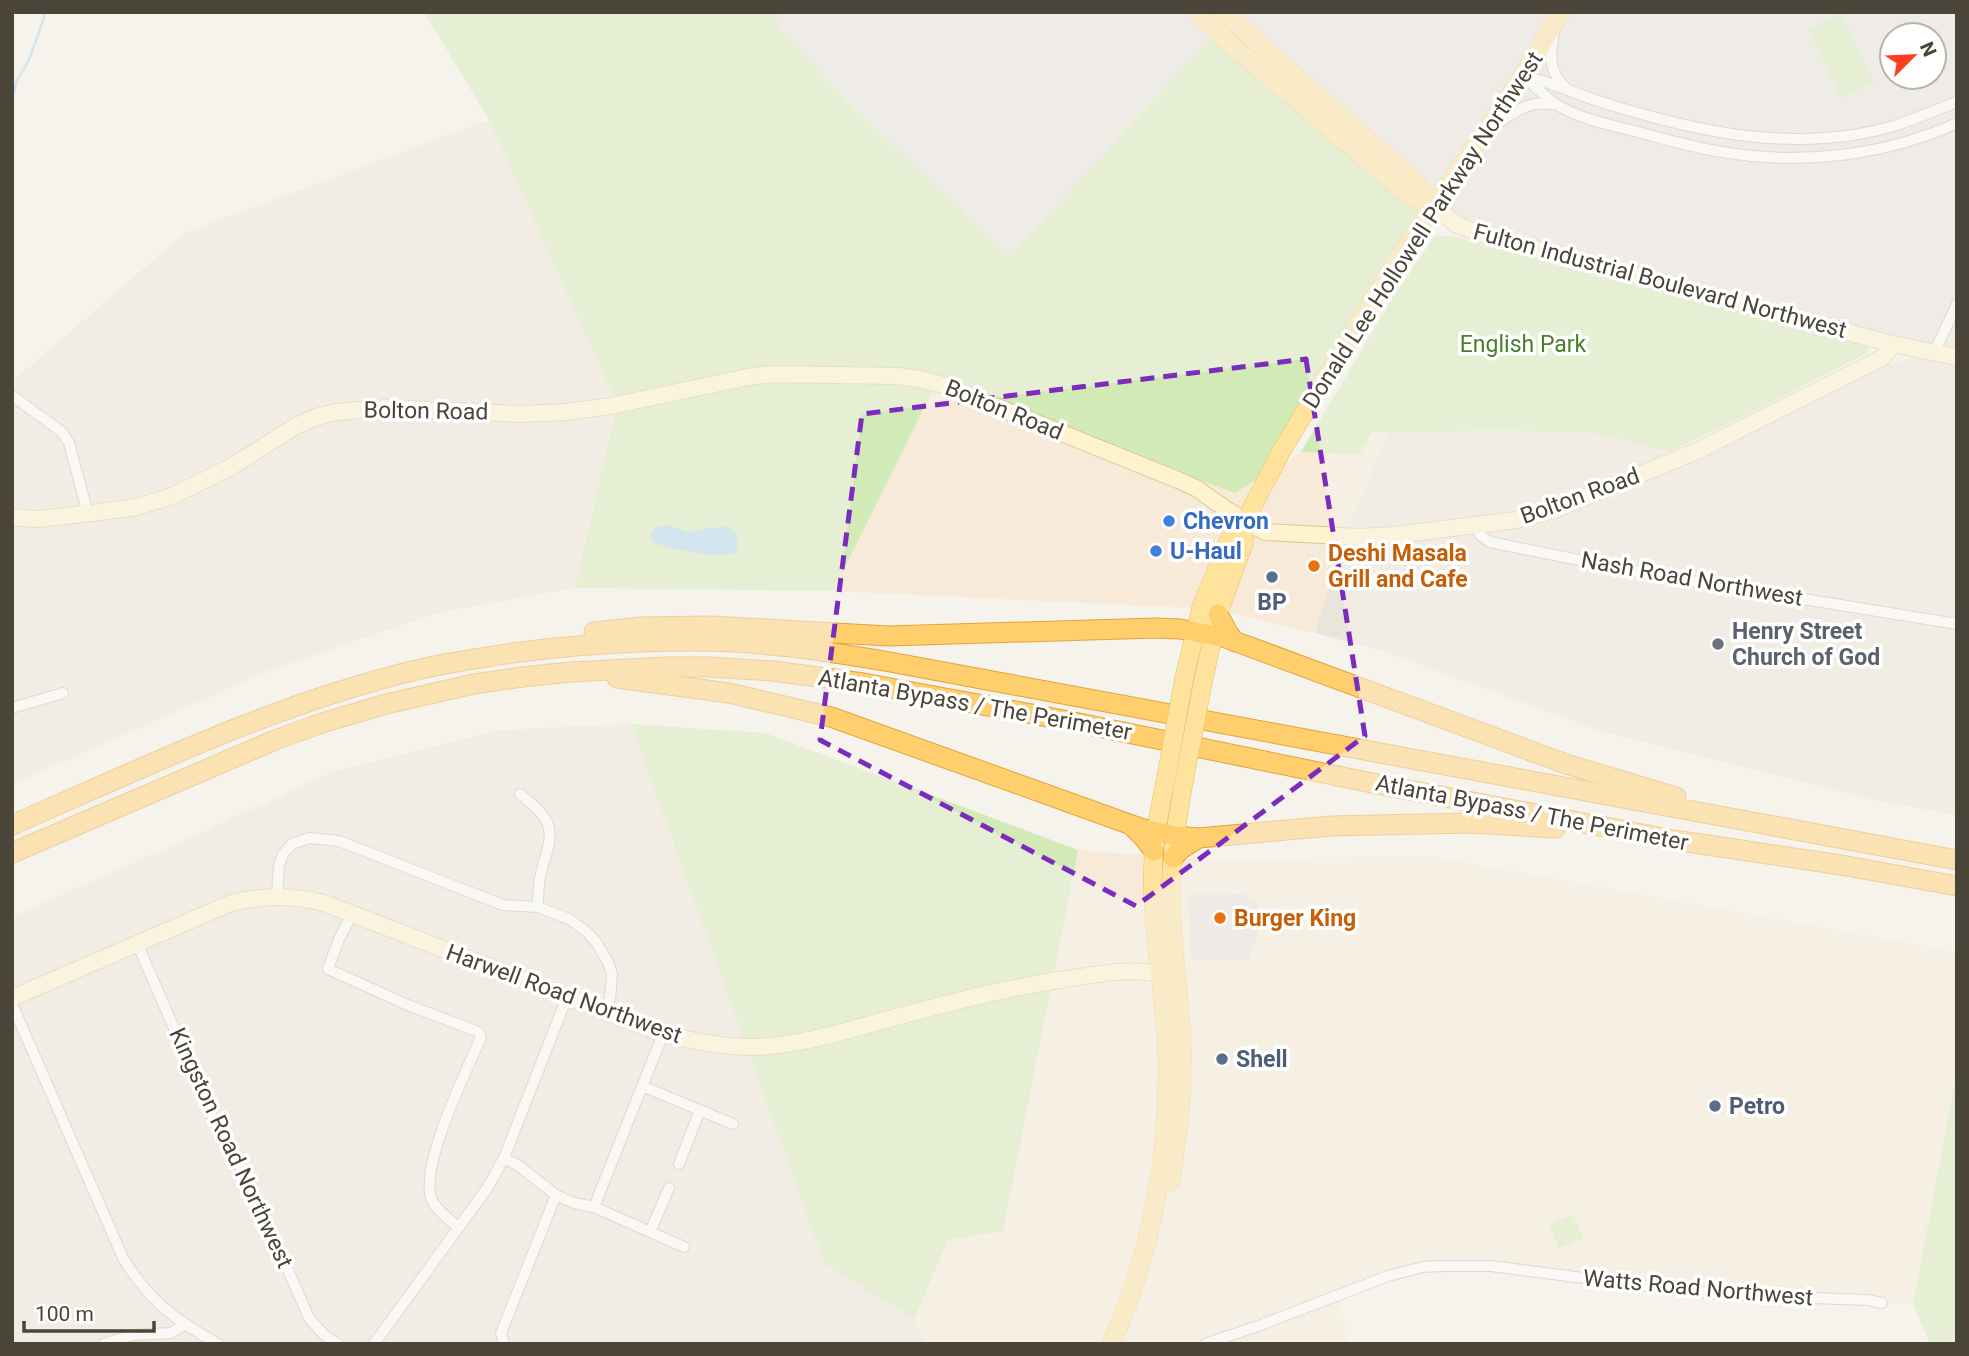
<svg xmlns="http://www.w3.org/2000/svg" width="1969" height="1356" viewBox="0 0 1969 1356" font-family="Roboto,sans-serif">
<rect width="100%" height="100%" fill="#f6f3ec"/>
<path fill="#eae5da" d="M 489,120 L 617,405 L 575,588 L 441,612 L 270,670 L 12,784 L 12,382 L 185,233 Z
M 1957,303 L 1957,815 L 1869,799 L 1603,732 L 1386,652 L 1315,633 L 1346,531 L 1389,433 L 1505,430 L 1601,434 L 1669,452 L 1886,365 L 1931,353 Z
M 631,724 L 824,1262 L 914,1319 L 926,1344 L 12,1344 L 12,917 L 177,844 L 334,771 L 501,730 Z"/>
<path fill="#f7ead8" d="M 938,379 L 1235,493 L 1301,452 L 1358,454 L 1372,431 L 1389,433 L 1346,531 L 1315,633 L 1212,609 L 833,591 Z
M 1078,850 L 1189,859 L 1434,857 L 1957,952 L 1957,1070 L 1913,1304 L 1717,1296 L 1558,1276 L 1410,1268 L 1339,1299 L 1348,1344 L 926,1344 L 914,1319 L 948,1240 L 1003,1231 Z"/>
<path fill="#e6e2dd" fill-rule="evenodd" d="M 783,12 L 1957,12 L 1957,303 L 1932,353 L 1428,215 L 1221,27 L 1010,255 L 858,113 L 774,21 ZM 1892,35 L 1934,35 L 1934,77 L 1892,77 Z"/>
<path fill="#d2eab5" d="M 424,12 L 783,12 L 774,22 L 858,113 L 1010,255 L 1221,27 L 1428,215 L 1278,466 L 1235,493 L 1056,427 L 938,380 L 833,591 L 575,588 L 617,405 L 489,120 Z
M 1841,14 L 1874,82 L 1841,98 L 1808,30 Z
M 1435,235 L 1455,237 L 1869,347 L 1867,353 L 1745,416 L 1669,452 L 1601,434 L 1505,430 L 1389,433 L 1373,431 L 1359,454 L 1301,452 L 1392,299 Z
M 631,724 L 765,733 L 1078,850 L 1003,1231 L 948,1240 L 914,1319 L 824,1263 Z
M 1957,1070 L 1957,1344 L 1930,1344 L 1913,1304 Z
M 1573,1214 L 1583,1238 L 1559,1248 L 1549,1225 Z"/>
<path fill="#e5e3e0" d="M 1205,893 L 1246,894 L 1250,901 L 1258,901 L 1257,938 L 1250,950 L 1249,959 L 1191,960 L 1188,895 Z"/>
<path fill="#a9d4f2" d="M 668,525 L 687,532 L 725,526 L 737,534 L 738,541 L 736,553 C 709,559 679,550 653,543 L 650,535 L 656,528 Z"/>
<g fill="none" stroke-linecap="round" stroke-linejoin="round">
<path stroke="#a9d4f2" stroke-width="2.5" d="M 12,103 L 16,82 L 29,60 L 46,12"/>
<g stroke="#c2bbae" stroke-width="12">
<path id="street" d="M 1554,33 C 1550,54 1548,72 1566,88
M 1523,75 C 1534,86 1546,98 1559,106 C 1585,121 1617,126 1645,134 C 1672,141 1700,149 1728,153 C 1804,165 1887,155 1957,123
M 1525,76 C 1551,82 1576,94 1601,102 C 1696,132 1798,155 1897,125 C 1917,118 1937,110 1957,102
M 1492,127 C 1514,113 1529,98 1557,105
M 1934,353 L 1957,304
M 14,397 L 62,432 L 69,443 L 88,514
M 1477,526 L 1480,535 L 1490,542 L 1643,573 L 1957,624
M 12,708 L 63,693
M 520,794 C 529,801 547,816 549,828 C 552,844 544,858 541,873 C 538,884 538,895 538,907
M 277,895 L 279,866 L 283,854 L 292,844 L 309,838 L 339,841 L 503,905 L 538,907 L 569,919 L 587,932 L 596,942 L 608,962 L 612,974 L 610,999 L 604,1012
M 352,914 L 339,939 L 328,969 L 410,1006 L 479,1032 L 481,1037 C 467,1070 418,1168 432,1200 C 437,1211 449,1219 458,1227
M 137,943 L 223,1141 L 247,1176 L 309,1318 L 325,1336 L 338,1344
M 12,1004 L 123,1258 C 150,1302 174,1319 218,1344
M 642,1086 L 733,1124
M 504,1158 L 519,1166 L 556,1195 L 574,1203 L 594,1207 L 684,1247
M 679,1164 L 700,1110
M 594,1207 L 663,1034
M 650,1232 L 669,1188
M 103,1344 L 133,1335 L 171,1333 L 184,1325
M 374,1344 L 488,1187 L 504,1158 L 567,997
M 504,1344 L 501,1333 L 556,1195
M 1205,1344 L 1258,1326 L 1388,1276 L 1423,1267 L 1442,1266 L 1491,1266 L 1660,1288 L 1730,1295 L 1867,1300 L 1882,1303"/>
</g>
<g stroke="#d6c79b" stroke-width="18">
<path id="secondary" d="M 1434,206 L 1457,225 L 1484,235 L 1892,344 L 1957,357
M 12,517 L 37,519 L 92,513 L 136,507 L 172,496 L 229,468 L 296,426 L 316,417 L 336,412 L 386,408 L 521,414 L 566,412 L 611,406 L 748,377 L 771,374 L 897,376 L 919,379 L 943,385 L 1178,480 L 1196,488 L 1227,510 L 1265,532 L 1360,537 L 1395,535 L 1516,520 L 1554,510 L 1699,450 L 1882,358 L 1887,353 L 1892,344
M 12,998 L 231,903 C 264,895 291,895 324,903 L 663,1034 C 693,1041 722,1047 753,1047 C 799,1046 844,1031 889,1019 C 948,1003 1005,988 1066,979 C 1100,974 1139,965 1171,978"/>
</g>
<g stroke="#e6c16a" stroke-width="19">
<path id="primary" d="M 1198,12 L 1229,43 L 1408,195 L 1434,206
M 1223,12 L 1416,183 L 1431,203
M 1184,679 L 1201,608 L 1230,537 L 1245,521 L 1282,450 L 1400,256 L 1523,75 L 1561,12
M 1203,682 L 1218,614 L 1244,543 L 1245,521
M 1170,1183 C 1178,1138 1183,1092 1182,1046 C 1180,998 1172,951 1171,903 C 1170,861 1177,821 1184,781
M 1111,1344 C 1152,1254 1170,1152 1167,1053 C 1165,991 1151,929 1153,867 C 1154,837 1160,807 1166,778"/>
</g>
<g stroke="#e0a43c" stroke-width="21">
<path id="highway" d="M 1218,614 L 1228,633 L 1235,642
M 594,632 L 641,627 L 712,626 L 888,636 L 1156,628 L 1180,629 L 1226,638 L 1566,764 L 1676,797
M 617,678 L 729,693 L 831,717 L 1140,828 L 1175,836 L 1199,838 L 1331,826 L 1470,823 L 1556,828
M 12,825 C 143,768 273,705 412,671 C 443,663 474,659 506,654 C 569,645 632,641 696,641 C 761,641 826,651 890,662 L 1957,860
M 1131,825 L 1144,838 L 1154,851
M 12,853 L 275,740 L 322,723 L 386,704 L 474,684 L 522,677 L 571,672 L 668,667 L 708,667 L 773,671 L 863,683 L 1064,720 L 1377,784 L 1674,840 L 1841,865 L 1957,886
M 1173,858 L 1181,849 L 1199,838"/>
</g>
<use href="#street" stroke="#fff" stroke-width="10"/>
<use href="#secondary" stroke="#fff3cd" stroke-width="16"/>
<use href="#primary" stroke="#ffe39c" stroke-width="18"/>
<use href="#highway" stroke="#ffcf6e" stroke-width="19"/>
<g stroke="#e6c16a" stroke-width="19" stroke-linecap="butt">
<path id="primary-bridge" d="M 1166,778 L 1184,679
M 1184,781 L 1203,682"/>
</g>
<use href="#primary-bridge" stroke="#ffe39c" stroke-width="18"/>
</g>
<path d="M0 0H1969V1356H0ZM 1306,359 L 1365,736 L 1136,906 L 820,740 L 862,414 Z" fill="#f6f3ec" fill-opacity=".55" fill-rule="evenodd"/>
<path fill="none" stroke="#7b2cbf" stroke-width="5" stroke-dasharray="14 9" stroke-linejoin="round" d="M 1306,359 L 1365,736 L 1136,906 L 820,740 L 862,414 Z"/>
<g fill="#3f7fe0" stroke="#fff" stroke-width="2.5">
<circle cx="1169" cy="521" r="7"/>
<circle cx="1156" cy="551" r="7"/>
</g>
<g fill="#e8710a" stroke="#fff" stroke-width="2.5">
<circle cx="1314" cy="566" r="7"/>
<circle cx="1220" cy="918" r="7"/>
</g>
<g fill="#5c6f8a" stroke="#fff" stroke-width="2.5">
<circle cx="1272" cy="577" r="7"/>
<circle cx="1222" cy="1059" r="7"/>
<circle cx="1715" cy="1106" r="7"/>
</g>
<circle fill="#6b7280" stroke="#fff" stroke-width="2.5" cx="1718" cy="644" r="7"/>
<g text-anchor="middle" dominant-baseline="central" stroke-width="7" stroke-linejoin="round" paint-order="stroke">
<g font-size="23" fill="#4b4439" stroke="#fff">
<text transform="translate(1423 230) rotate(-57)">Donald Lee Hollowell Parkway Northwest</text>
<text transform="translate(1660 281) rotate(15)">Fulton Industrial Boulevard Northwest</text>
<text transform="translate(1004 410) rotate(22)">Bolton Road</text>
<text transform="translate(426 411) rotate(1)">Bolton Road</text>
<text transform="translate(1580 496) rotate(-20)">Bolton Road</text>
<text transform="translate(1692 579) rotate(10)">Nash Road Northwest</text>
<text transform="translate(975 705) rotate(10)">Atlanta Bypass / The Perimeter</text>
<text transform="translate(1532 813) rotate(11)">Atlanta Bypass / The Perimeter</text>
<text transform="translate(564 994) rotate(20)">Harwell Road Northwest</text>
<text transform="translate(231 1148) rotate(65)">Kingston Road Northwest</text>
<text transform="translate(1698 1288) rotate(5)">Watts Road Northwest</text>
</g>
<g font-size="23" fill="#4a7f2a" stroke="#fff">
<text x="1523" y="344">English Park</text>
</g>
<g font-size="23" font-weight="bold" fill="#366cbe" stroke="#fff" text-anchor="start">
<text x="1183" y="521">Chevron</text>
<text x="1170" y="551">U-Haul</text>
</g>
<g font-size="23" font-weight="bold" fill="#c56008" stroke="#fff" text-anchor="start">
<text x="1328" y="553">Deshi Masala<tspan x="1328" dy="26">Grill and Cafe</tspan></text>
<text x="1234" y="918">Burger King</text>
</g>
<g font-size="23" font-weight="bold" fill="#4e5e75" stroke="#fff" text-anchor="start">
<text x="1272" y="602" text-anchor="middle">BP</text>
<text x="1236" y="1059">Shell</text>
<text x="1729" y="1106">Petro</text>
</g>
<g font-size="23" font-weight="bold" fill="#5b616d" stroke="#fff" text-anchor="start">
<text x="1732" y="631">Henry Street<tspan x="1732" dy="26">Church of God</tspan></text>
</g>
</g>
<rect width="1969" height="1356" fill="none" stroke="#4b4439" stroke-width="28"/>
<g transform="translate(1913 56) rotate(66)"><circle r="33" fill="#ffffff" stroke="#b7b4b0" stroke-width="2"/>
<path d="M0-5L12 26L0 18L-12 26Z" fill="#fc3f1d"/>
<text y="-10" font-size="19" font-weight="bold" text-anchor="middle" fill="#4b4439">N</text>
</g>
<path d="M24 1321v10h130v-10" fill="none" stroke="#4b4439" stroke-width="3.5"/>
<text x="35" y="1321" font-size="21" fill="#4b4439" stroke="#ffffff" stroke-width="5" paint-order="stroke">100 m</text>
</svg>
